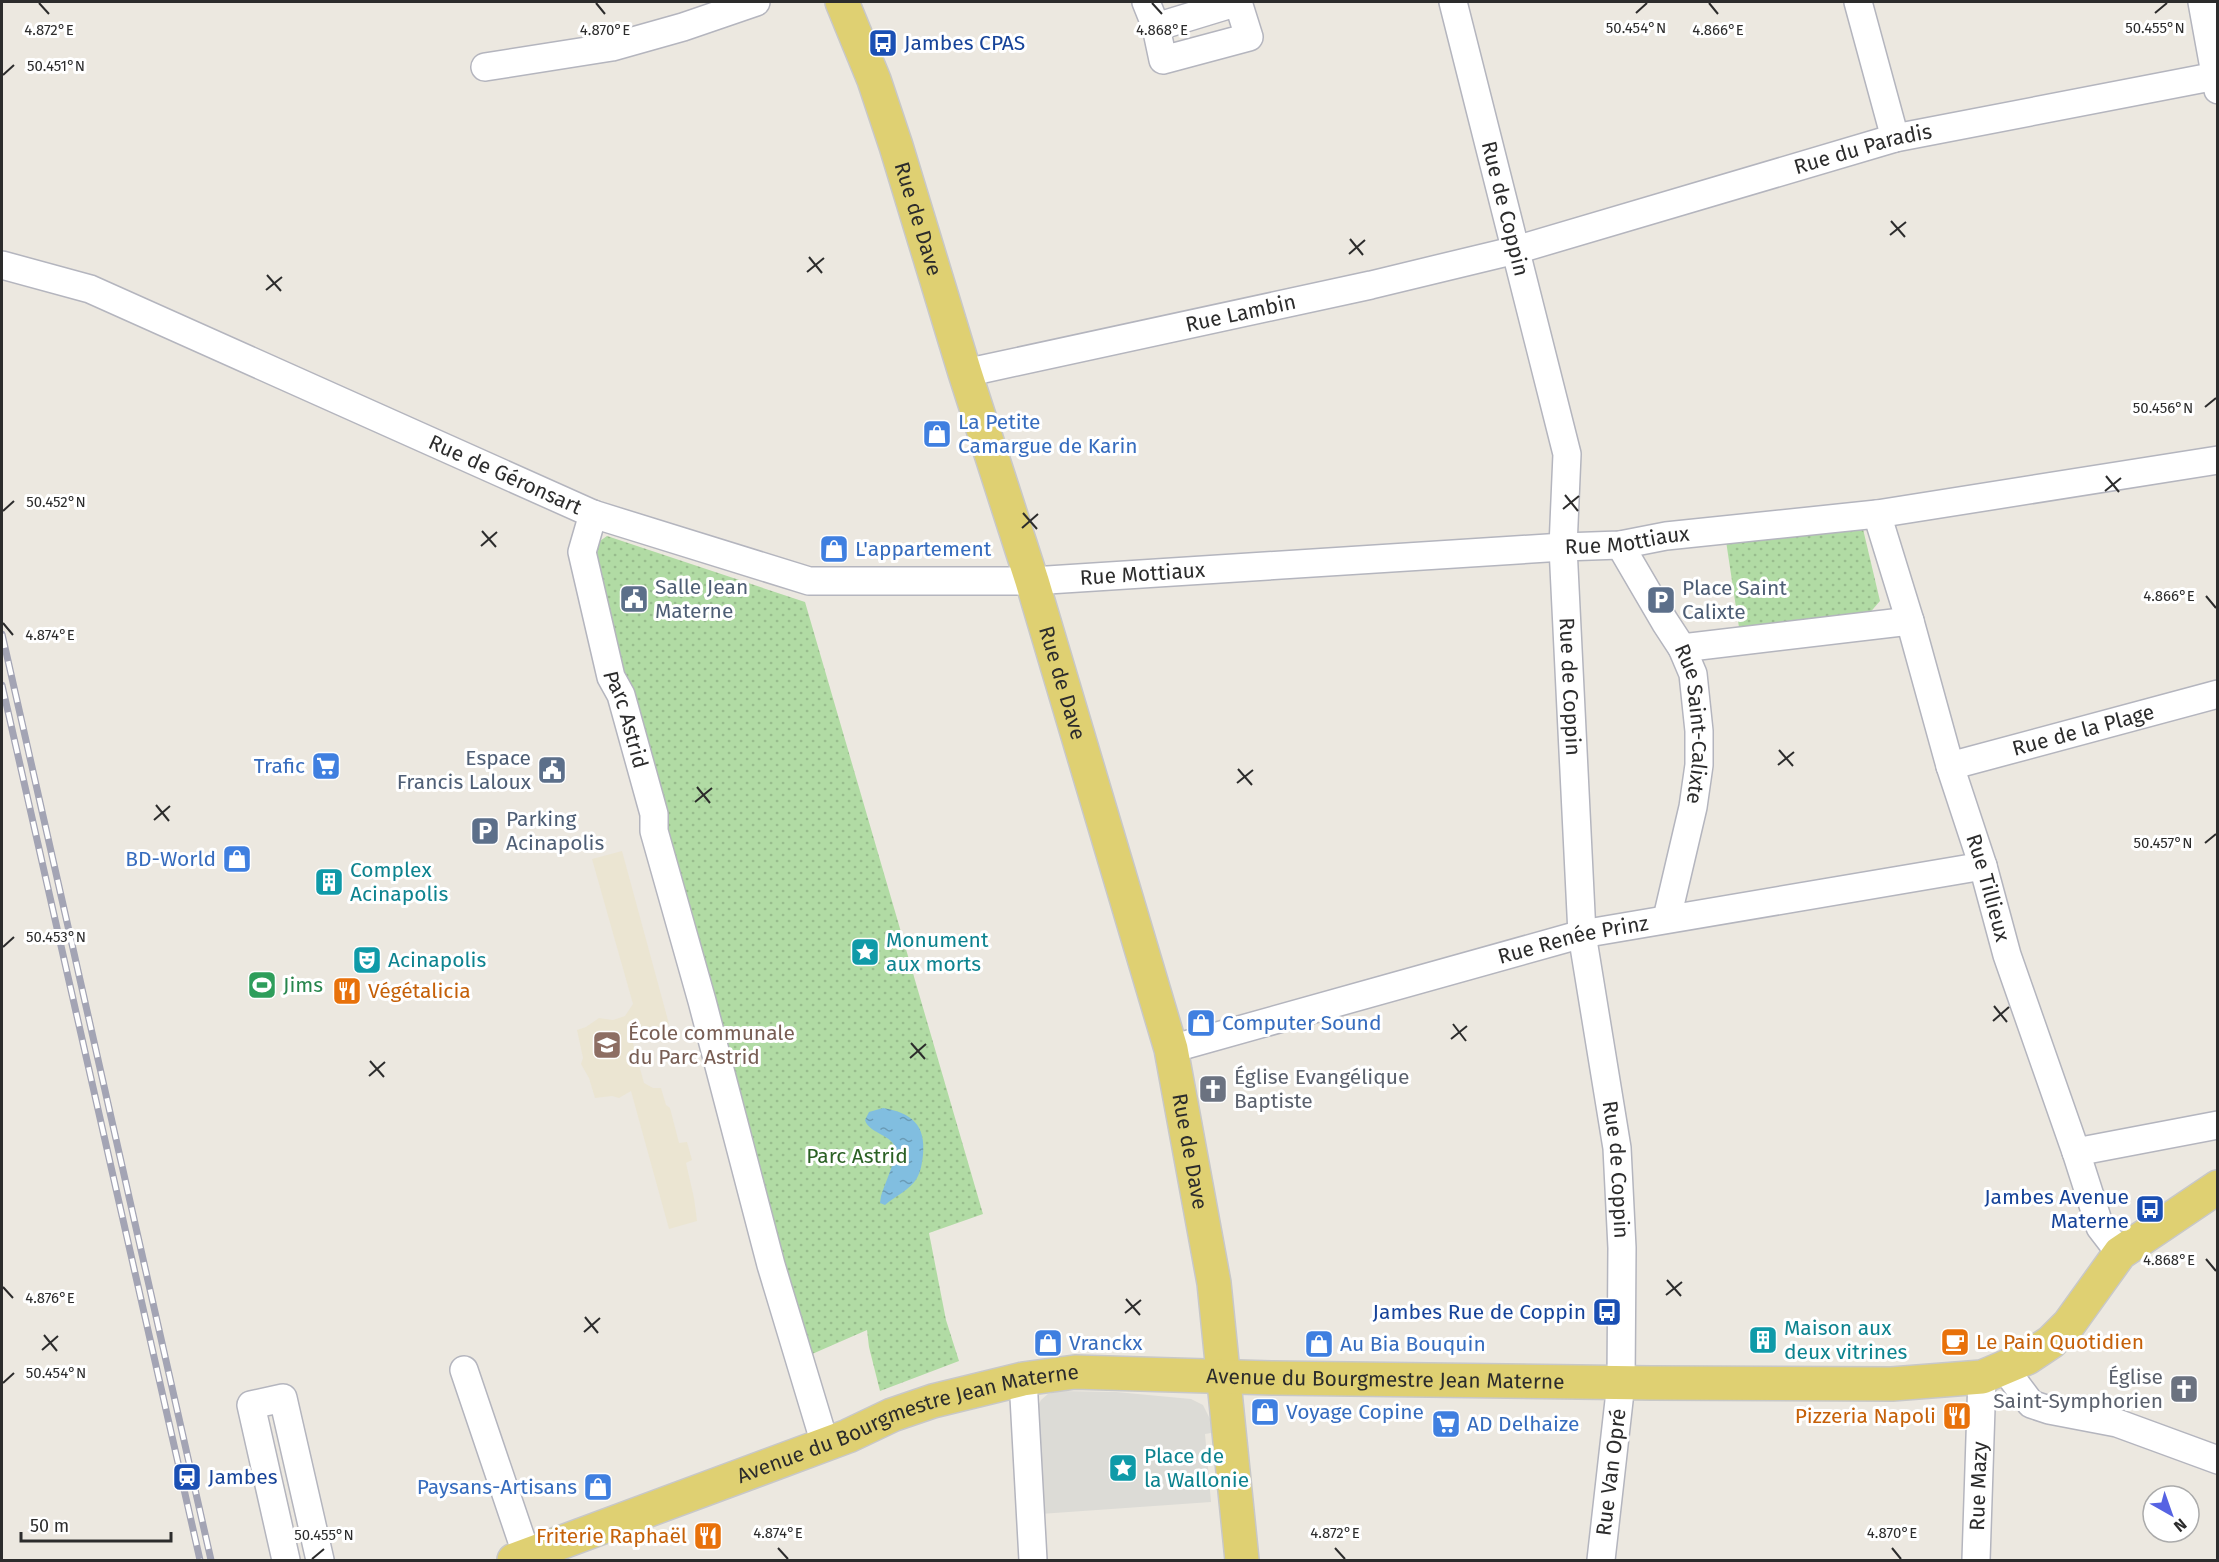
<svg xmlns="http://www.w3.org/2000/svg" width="2219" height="1562" viewBox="0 0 2219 1562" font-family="'Fira Sans',sans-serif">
<defs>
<pattern id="grass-dots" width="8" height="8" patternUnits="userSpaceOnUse" patternTransform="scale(1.5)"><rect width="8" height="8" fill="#b1dba4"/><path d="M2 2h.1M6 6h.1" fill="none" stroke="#98bc8d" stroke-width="1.8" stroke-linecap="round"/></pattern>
<pattern id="water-ripples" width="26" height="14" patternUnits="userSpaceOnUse" patternTransform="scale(1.5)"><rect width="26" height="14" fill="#81bee0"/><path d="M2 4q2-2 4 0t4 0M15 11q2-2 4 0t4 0" fill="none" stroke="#6a9bb6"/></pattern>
</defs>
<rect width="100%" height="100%" fill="#ece8e0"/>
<path fill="#ebe5d2" d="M 622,851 L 669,1024 L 631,1036 L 644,1083 L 653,1088 L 661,1088 L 666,1105 L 670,1108 L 679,1143 L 687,1142 L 692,1160 L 686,1163 L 694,1198 L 697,1221 L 669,1229 L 631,1091 L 619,1098 L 612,1096 L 595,1098 L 589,1078 L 581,1064 L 583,1058 L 577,1030 L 586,1027 L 599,1018 L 613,1020 L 625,1016 L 633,1004 L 592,859 Z"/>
<path fill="url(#grass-dots)" d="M 1857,526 L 1863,529 L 1880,601 L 1867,616 L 1740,634 L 1726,541 Z
M 607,536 L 805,602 L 983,1214 L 929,1233 L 946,1320 L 959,1361 L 880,1391 L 869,1347 L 867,1330 L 803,1358 L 671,858 L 594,558 L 597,543 Z"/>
<path fill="#dcdbd6" d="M 1059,1391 L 1116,1392 L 1191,1399 L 1203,1405 L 1211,1421 L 1211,1433 L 1205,1434 L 1211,1502 L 1040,1514 L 1036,1410 L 1041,1400 L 1048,1394 Z"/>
<path fill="url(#water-ripples)" d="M 883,1108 C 912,1113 926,1125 923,1155 C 922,1163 921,1171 917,1178 C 910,1190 895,1196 885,1205 L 880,1203 L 881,1196 C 885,1183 893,1167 895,1154 C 899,1135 869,1135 865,1120 L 869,1112 Z"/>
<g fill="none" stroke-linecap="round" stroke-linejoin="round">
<g stroke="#b4b5be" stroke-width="30">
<g id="minor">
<path d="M 1146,2 L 1156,27 L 1163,60 L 1249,37 L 1238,2 L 1156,27"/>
<path id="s1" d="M 1453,2 L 1567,454 L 1563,547 L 1582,934 L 1617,1148 L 1622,1248 L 1621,1383 L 1601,1560"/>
<path d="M 1858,2 L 1895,138"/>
<path d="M 2202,2 L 2218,90"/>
<path d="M 485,67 L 612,47 L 683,27 L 756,2"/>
<path id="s2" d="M 2,265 L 90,289 L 593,514 L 809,581 L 1032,581 L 1563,547 L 1620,545 L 1666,536 L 1877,514 L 2218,460"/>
<path id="s3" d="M 965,373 L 1371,285 L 1516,250 L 1895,138 L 2216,76"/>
<path id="s4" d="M 593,514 L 582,552 L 611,677 L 621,695 L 654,814 L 654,831 L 702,1001 L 771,1265 L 825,1444"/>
<path id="s5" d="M 1877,514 L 1910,621 L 1950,766 L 1983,866 L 2007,955 L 2076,1152 L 2100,1227 L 2120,1253"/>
<path id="s6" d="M 1620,545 L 1665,622 L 1682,648 L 1693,674 L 1699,731 L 1699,765 L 1693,807 L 1667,918"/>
<path d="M 1682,648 L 1910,621"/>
<path id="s7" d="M 1950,766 L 2218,694"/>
<path id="s8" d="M 1171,1049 L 1582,934 L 1983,866"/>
<path d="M 2076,1152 L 2218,1125"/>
<path d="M 2005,1369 L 2031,1404 L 2049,1410 L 2117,1423 L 2218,1460"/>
<path d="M 464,1370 L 527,1556"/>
<path d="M 1023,1379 L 1033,1560"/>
<path d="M 286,1560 L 251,1405 L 283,1398 L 320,1560"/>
<path id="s9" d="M 1976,1560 L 1982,1377"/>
</g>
</g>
<g stroke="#c8c8c8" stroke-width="36">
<g id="major">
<path id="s10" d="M 842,2 L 874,80 L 896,146 L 965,373 L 1032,581 L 1171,1049 L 1214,1283 L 1242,1560"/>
<path id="s11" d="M 514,1560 L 848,1436 L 892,1415 L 933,1401 L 1023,1379 L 1075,1372 L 1273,1378 L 1651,1383 L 1892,1384 L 1982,1377 L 2027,1358 L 2051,1342 L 2069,1324 L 2120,1253 L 2218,1187"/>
</g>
</g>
<use href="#minor" stroke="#fff" stroke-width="27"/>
<use href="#major" stroke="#dfd072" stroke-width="33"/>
<g stroke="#a3a4b4" stroke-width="7">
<path id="rail" d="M 2,634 L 211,1560
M 2,685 L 200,1560"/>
</g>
<use href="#rail" stroke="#fff" stroke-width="4.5" stroke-dasharray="14" stroke-linecap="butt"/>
</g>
<path fill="none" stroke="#2c2c2c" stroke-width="2" d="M 39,3 L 49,14M 596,3 L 605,14M 1152,3 L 1162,14M 1709,3 L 1718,14M 1636,13 L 1647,3M 2155,13 L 2167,3M 3,75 L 14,65M 1891,221 L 1905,237M 1890,235 L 1906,222M 1350,239 L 1363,255M 1349,254 L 1365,240M 809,257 L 822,273M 807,272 L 824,258M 267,275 L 281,291M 266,290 L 282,277M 2205,407 L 2216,398M 2106,476 L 2119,492M 2105,491 L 2121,478M 1565,495 L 1578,511M 1563,509 L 1579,496M 3,511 L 14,501M 1023,513 L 1037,529M 1022,528 L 1038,514M 482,531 L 496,547M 481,546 L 497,532M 2206,596 L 2216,608M 3,623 L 13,635M 1779,750 L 1793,766M 1778,765 L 1794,752M 1238,769 L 1252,785M 1237,783 L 1253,770M 697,787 L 710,803M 695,802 L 712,788M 156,805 L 169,821M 154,820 L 170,806M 2205,843 L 2216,834M 3,947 L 14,937M 1994,1006 L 2007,1022M 1993,1021 L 2009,1007M 1453,1024 L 1466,1041M 1451,1039 L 1467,1026M 911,1043 L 925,1059M 910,1058 L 926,1044M 370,1061 L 384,1077M 369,1076 L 385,1062M 2206,1259 L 2216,1271M 1667,1280 L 1681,1296M 3,1287 L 13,1298M 1666,1295 L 1682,1282M 1126,1299 L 1140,1315M 1125,1313 L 1141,1300M 585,1317 L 598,1333M 584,1332 L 600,1318M 44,1335 L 57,1351M 42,1350 L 58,1336M 3,1383 L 14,1373M 778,1548 L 788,1559M 1335,1548 L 1345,1559M 1892,1548 L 1901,1559M 312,1559 L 324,1549"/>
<defs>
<g id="bus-square" transform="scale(1.5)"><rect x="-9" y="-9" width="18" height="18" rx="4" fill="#1a4fb4" stroke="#fff"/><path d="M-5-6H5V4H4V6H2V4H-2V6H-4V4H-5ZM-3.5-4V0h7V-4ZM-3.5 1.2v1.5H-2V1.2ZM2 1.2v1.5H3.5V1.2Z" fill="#fff"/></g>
<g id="shop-square" transform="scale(1.5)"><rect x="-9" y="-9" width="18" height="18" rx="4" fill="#3f7fe0" stroke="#fff"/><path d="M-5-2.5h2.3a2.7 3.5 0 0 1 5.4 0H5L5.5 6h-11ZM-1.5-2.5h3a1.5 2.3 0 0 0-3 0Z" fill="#fff"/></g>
<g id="civic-square" transform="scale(1.5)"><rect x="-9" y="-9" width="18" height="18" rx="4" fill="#5c6f8a" stroke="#fff"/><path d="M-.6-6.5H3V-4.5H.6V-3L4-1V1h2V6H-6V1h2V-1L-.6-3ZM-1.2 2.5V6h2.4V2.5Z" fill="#fff"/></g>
<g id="parking-square" transform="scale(1.5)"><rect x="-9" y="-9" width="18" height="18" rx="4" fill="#5c6f8a" stroke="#fff"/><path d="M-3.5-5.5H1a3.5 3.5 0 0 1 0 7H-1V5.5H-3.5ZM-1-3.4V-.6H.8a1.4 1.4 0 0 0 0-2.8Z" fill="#fff"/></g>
<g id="supermarket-square" transform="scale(1.5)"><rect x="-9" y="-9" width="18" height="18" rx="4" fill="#3f7fe0" stroke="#fff"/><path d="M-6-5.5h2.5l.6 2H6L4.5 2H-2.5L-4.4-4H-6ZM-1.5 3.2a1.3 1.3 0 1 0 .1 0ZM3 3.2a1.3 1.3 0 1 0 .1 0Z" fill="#fff"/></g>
<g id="building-square" transform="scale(1.5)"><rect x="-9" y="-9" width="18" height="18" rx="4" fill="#0f9aa8" stroke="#fff"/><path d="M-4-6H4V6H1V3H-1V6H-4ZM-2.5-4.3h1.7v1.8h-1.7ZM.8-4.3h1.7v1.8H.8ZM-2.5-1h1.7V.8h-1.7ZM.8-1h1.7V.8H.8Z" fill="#fff"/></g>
<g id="sight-square" transform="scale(1.5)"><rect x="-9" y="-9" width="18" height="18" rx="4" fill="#0f9aa8" stroke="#fff"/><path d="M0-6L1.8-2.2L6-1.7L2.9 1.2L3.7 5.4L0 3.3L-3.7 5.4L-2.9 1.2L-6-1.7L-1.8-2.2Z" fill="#fff"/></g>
<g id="theatre-square" transform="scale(1.5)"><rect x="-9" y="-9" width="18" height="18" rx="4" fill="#0f9aa8" stroke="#fff"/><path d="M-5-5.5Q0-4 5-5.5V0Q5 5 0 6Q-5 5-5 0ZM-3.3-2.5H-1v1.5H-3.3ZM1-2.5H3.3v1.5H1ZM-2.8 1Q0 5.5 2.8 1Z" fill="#fff"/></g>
<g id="stadium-square" transform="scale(1.5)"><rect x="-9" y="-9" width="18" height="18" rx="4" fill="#2e9e5b" stroke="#fff"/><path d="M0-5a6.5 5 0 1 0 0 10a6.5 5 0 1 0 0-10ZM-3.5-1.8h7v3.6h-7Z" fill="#fff"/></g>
<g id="restaurant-square" transform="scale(1.5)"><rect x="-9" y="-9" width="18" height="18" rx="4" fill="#e8710a" stroke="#fff"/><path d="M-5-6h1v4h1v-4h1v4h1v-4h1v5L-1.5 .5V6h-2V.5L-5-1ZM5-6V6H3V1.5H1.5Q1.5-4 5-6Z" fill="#fff"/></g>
<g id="school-square" transform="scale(1.5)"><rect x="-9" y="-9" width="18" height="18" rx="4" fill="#8d6e63" stroke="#fff"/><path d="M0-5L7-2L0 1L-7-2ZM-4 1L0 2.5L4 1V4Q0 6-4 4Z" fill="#fff"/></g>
<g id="church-square" transform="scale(1.5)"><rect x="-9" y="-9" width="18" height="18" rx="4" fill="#6b7280" stroke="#fff"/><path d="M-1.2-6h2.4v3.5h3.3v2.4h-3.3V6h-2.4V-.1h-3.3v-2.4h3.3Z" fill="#fff"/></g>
<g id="cafe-square" transform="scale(1.5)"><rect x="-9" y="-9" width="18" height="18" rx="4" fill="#e8710a" stroke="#fff"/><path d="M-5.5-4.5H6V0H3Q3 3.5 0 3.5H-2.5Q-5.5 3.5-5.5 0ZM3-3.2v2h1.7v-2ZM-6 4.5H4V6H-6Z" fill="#fff"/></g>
<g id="station-square" transform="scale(1.5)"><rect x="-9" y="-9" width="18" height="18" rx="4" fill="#1a4fb4" stroke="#fff"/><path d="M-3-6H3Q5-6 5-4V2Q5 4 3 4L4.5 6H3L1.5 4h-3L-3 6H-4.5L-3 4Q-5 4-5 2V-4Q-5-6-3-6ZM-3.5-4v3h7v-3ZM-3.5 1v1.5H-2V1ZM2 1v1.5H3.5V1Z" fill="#fff"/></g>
</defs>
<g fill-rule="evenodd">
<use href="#bus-square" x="883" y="43"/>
<use href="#shop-square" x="937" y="434"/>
<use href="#shop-square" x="834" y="549"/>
<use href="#civic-square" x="634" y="599"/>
<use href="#parking-square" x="1661" y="600"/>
<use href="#supermarket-square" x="326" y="766"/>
<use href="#civic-square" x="552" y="770"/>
<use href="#parking-square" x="485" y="831"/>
<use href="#shop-square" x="237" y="859"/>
<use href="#building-square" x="329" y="882"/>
<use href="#sight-square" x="865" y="952"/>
<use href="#theatre-square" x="367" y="960"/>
<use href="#stadium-square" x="262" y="985"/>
<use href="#restaurant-square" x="347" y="991"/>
<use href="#shop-square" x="1201" y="1023"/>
<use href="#school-square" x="607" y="1045"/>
<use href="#church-square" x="1213" y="1089"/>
<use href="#bus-square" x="2150" y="1209"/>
<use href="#bus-square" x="1607" y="1312"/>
<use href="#building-square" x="1763" y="1340"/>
<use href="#cafe-square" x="1955" y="1342"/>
<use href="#shop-square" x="1048" y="1343"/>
<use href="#shop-square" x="1319" y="1344"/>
<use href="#church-square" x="2184" y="1389"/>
<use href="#shop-square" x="1265" y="1412"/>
<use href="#restaurant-square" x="1957" y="1416"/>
<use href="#supermarket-square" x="1446" y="1424"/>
<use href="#sight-square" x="1123" y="1468"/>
<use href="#station-square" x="187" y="1477"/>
<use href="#shop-square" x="598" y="1487"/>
<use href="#restaurant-square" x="708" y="1536"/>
</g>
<g text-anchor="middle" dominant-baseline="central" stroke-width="6" stroke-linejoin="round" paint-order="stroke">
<g font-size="21" fill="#164399" stroke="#fff" text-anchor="start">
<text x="904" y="43">Jambes CPAS</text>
<text x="2129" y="1197" text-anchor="end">Jambes Avenue<tspan x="2129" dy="24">Materne</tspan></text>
<text x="1586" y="1312" text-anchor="end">Jambes Rue de Coppin</text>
<text x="208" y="1477">Jambes</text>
</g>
<g font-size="21" fill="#2c2c2c" stroke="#fff">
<text stroke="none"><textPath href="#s3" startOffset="926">Rue du Paradis</textPath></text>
<text stroke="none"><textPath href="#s1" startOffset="213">Rue de Coppin</textPath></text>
<text stroke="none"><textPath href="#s10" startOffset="230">Rue de Dave</textPath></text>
<text stroke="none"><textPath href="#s3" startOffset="282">Rue Lambin</textPath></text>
<text stroke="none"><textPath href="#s2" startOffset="546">Rue de Géronsart</textPath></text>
<text stroke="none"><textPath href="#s2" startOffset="1688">Rue Mottiaux</textPath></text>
<text stroke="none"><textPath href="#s2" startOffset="1202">Rue Mottiaux</textPath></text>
<text stroke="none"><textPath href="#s10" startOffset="716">Rue de Dave</textPath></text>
<text stroke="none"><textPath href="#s1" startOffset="699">Rue de Coppin</textPath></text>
<text stroke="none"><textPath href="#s4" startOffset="213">Parc Astrid</textPath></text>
<text stroke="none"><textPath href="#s6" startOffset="198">Rue Saint-Calixte</textPath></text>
<text stroke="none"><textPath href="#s7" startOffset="138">Rue de la Plage</textPath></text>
<text stroke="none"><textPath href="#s5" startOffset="390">Rue Tillieux</textPath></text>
<text stroke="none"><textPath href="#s8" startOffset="417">Rue Renée Prinz</textPath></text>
<text stroke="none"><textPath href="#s10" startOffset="1202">Rue de Dave</textPath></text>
<text stroke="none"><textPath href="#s1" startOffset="1185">Rue de Coppin</textPath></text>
<text stroke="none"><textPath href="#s11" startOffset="904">Avenue du Bourgmestre Jean Materne</textPath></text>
<text stroke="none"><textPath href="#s11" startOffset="418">Avenue du Bourgmestre Jean Materne</textPath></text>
<text transform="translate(1611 1472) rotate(-83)">Rue Van Opré</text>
<text stroke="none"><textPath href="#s9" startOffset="74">Rue Mazy</textPath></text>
</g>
<g font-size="21" fill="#366cbe" stroke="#fff" text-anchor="start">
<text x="958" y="422">La Petite<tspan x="958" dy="24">Camargue de Karin</tspan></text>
<text x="855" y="549">L'appartement</text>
<text x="305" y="766" text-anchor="end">Trafic</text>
<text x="216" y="859" text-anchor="end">BD-World</text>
<text x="1222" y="1023">Computer Sound</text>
<text x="1069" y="1343">Vranckx</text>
<text x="1340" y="1344">Au Bia Bouquin</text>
<text x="1286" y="1412">Voyage Copine</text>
<text x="1467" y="1424">AD Delhaize</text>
<text x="577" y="1487" text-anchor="end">Paysans-Artisans</text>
</g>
<g font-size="21" fill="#4e5e75" stroke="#fff" text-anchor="start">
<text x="655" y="587">Salle Jean<tspan x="655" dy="24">Materne</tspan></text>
<text x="1682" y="588">Place Saint<tspan x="1682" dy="24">Calixte</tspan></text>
<text x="531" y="758" text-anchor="end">Espace<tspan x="531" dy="24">Francis Laloux</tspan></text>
<text x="506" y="819">Parking<tspan x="506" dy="24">Acinapolis</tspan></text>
</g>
<g font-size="21" fill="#0d838f" stroke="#fff" text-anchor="start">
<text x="350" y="870">Complex<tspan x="350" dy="24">Acinapolis</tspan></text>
<text x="886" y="940">Monument<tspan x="886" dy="24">aux morts</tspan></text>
<text x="388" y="960">Acinapolis</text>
<text x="1784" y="1328">Maison aux<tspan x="1784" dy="24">deux vitrines</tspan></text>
<text x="1144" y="1456">Place de<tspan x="1144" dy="24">la Wallonie</tspan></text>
</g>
<g font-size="21" fill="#27864d" stroke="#fff" text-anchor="start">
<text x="283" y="985">Jims</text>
</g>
<g font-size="21" fill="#c56008" stroke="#fff" text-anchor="start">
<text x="368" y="991">Végétalicia</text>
<text x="1976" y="1342">Le Pain Quotidien</text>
<text x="1936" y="1416" text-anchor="end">Pizzeria Napoli</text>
<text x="687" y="1536" text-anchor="end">Friterie Raphaël</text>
</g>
<g font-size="21" fill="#785e54" stroke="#fff" text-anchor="start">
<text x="628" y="1033">École communale<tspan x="628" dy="24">du Parc Astrid</tspan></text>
</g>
<g font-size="21" fill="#5b616d" stroke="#fff" text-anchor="start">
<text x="1234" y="1077">Église Evangélique<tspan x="1234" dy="24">Baptiste</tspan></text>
<text x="2163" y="1377" text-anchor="end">Église<tspan x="2163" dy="24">Saint-Symphorien</tspan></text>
</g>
<g font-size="21" fill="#2b6124" stroke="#fff">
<text x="857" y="1156">Parc Astrid</text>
</g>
</g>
<g font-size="15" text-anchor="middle" fill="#2c2c2c" stroke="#fff" stroke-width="6" stroke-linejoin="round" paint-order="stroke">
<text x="1636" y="33">50.454°N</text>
<text x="2155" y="33">50.455°N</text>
<text x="49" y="35">4.872°E</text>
<text x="605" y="35">4.870°E</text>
<text x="1162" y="35">4.868°E</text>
<text x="1718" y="35">4.866°E</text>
<text x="56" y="71">50.451°N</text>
<text x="2163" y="413">50.456°N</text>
<text x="56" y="507">50.452°N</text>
<text x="2169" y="601">4.866°E</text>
<text x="50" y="640">4.874°E</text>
<text x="2163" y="848">50.457°N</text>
<text x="56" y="942">50.453°N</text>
<text x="2169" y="1265">4.868°E</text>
<text x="50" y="1303">4.876°E</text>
<text x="56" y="1378">50.454°N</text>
<text x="778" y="1538">4.874°E</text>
<text x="1335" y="1538">4.872°E</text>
<text x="1892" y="1538">4.870°E</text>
<text x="324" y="1540">50.455°N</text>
</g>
<rect width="2219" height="1562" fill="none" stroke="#2c2c2c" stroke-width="6"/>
<g transform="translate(2171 1514) rotate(140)"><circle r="28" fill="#ffffff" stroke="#ababab" stroke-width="1.5"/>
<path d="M0-4.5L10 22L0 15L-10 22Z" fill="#5663e3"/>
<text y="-9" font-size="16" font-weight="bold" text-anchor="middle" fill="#2c2c2c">N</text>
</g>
<path d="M21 1532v9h150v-9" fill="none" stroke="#2c2c2c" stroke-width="3"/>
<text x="30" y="1532" font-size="18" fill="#2c2c2c" stroke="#ffffff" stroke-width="4.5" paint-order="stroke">50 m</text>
</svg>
